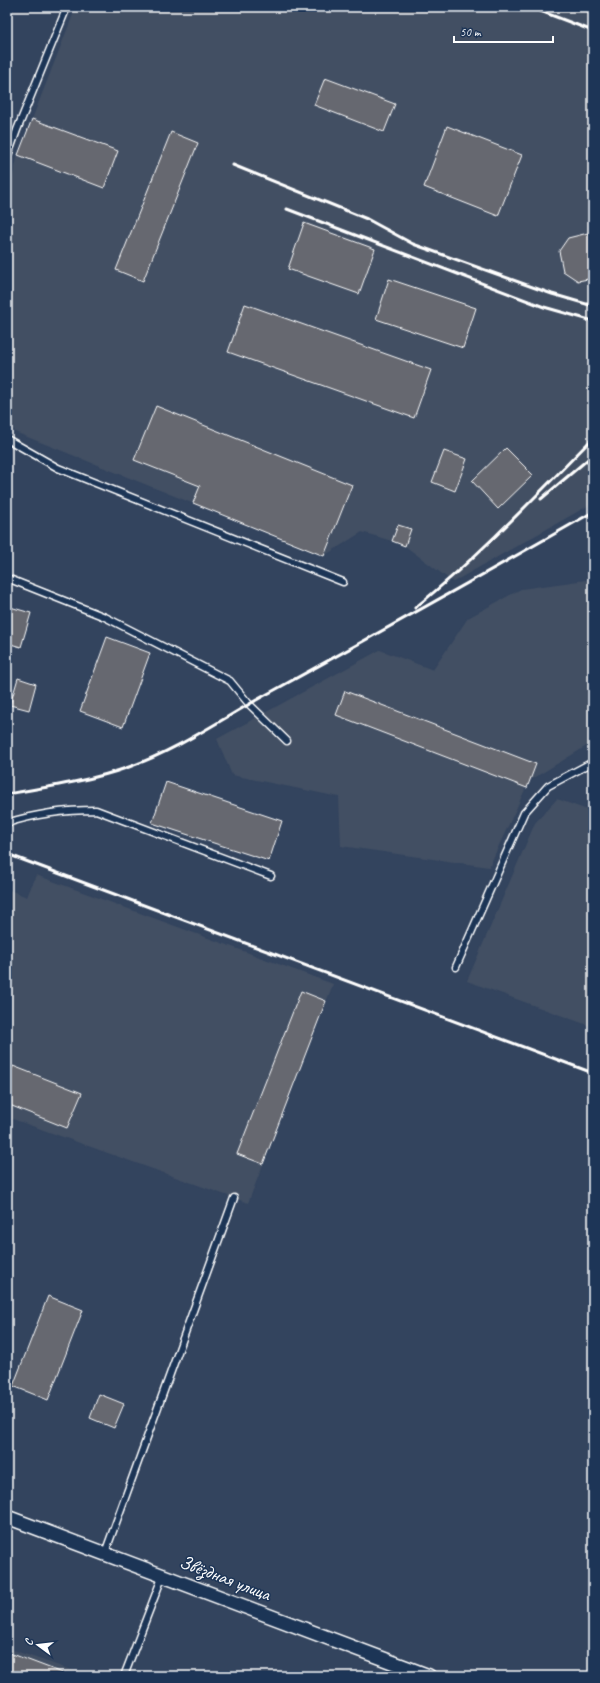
<svg xmlns="http://www.w3.org/2000/svg" width="600" height="1683" viewBox="0 0 600 1683" font-family="Caveat,sans-serif">
<rect width="100%" height="100%" fill="#33445e"/>
<filter id="ink" filterUnits="userSpaceOnUse"><feTurbulence type="fractalNoise" baseFrequency=".025" numOctaves="2"/><feDisplacementMap in="SourceGraphic" scale="8" xChannelSelector="R" yChannelSelector="G"/><feConvolveMatrix kernelMatrix="1 2 1 2 8 2 1 2 1" color-interpolation-filters="sRGB"/></filter>
<g filter="url(#ink)">
<path fill="#424f63" d="M 76,7 L 593,7 L 593,503 L 453,582 L 405,546 L 392,541 L 362,532 L 324,556 L 15,432 L 7,416 L 7,198 L 18,155 Z
M 593,579 L 593,742 L 529,781 L 489,867 L 341,846 L 339,797 L 232,775 L 217,739 L 380,650 L 433,670 L 468,618 L 521,589 Z
M 557,799 L 593,812 L 593,1027 L 467,981 L 535,823 Z
M 36,875 L 333,984 L 248,1203 L 7,1117 L 7,889 L 27,897 Z
M 7,1648 L 88,1676 L 7,1676 Z"/>
<path fill="#666870" stroke="#fff" d="M 325,78 L 395,104 L 384,132 L 314,105 Z
M 32,119 L 118,151 L 104,188 L 18,155 Z
M 447,126 L 522,155 L 498,216 L 424,187 Z
M 171,132 L 198,143 L 143,281 L 116,270 Z
M 304,223 L 375,249 L 359,294 L 288,269 Z
M 588,233 L 593,237 L 593,278 L 578,281 L 563,271 L 559,251 L 568,238 Z
M 389,279 L 476,308 L 463,348 L 376,319 Z
M 245,304 L 431,370 L 414,418 L 228,352 Z
M 156,406 L 352,485 L 324,556 L 193,503 L 200,486 L 134,460 Z
M 506,448 L 533,475 L 498,509 L 472,481 Z
M 444,451 L 467,459 L 455,491 L 432,482 Z
M 398,525 L 411,529 L 405,546 L 392,541 Z
M 10,607 L 31,613 L 21,647 L 7,643 L 7,617 Z
M 107,637 L 150,653 L 123,727 L 80,711 Z
M 18,678 L 36,684 L 29,710 L 10,705 Z
M 345,691 L 536,764 L 527,788 L 336,715 Z
M 166,782 L 282,821 L 269,861 L 152,823 Z
M 301,991 L 326,1001 L 263,1164 L 237,1154 Z
M 13,1066 L 82,1093 L 67,1128 L 7,1104 L 7,1081 Z
M 48,1296 L 83,1310 L 48,1400 L 13,1386 Z
M 99,1394 L 124,1404 L 114,1428 L 90,1418 Z
M 7,1652 L 68,1675 L 68,1676 L 7,1676 Z"/>
<g fill="none" stroke-linecap="round" stroke-linejoin="round">
<g stroke="#fff" stroke-width="9">
<path id="lane" d="M 7,158 L 17,130 L 67,7
M 7,439 L 58,468 L 343,582
M 7,578 L 105,617 L 230,681 L 249,704 L 287,741
M 7,823 C 35,814 67,810 96,810 L 271,876
M 456,967 L 524,813 L 548,786 L 593,762
M 105,1553 L 234,1198
M 124,1676 L 163,1575"/>
</g>
<g stroke="#fff" stroke-width="16">
<path id="street" d="M 7,1517 L 429,1676"/>
</g>
<use href="#lane" stroke="#1d3557" stroke-width="6"/>
<use href="#street" stroke="#1d3557" stroke-width="13"/>
<path stroke="#fff" stroke-width="3" d="M 530,7 L 593,31
M 233,165 L 367,219 L 413,244 L 552,294 L 593,306
M 287,209 L 544,307 L 593,321
M 541,499 L 593,455
M 415,608 C 479,556 535,497 593,438
M 7,794 C 48,787 90,781 129,767 C 180,749 224,717 271,692 C 379,633 486,573 593,512
M 7,854 L 593,1073"/>
</g>
</g>
<g text-anchor="middle" dominant-baseline="central" stroke-width="3" stroke-linejoin="round" paint-order="stroke">
<g font-size="19" fill="#fff" stroke="#1d3557">
<text transform="translate(225 1578) rotate(21)">Звёздная улица</text>
</g>
</g>
<rect width="600" height="1683" fill="none" stroke="#1d3557" stroke-width="24"/>
<rect x="12" y="12" width="576" height="1659" fill="none" stroke="#fff" stroke-width="1.5" filter="url(#ink)"/>
<g transform="translate(38 1645) rotate(285)" stroke="#1d3557" stroke-width="3" paint-order="stroke">
<path d="M0-3L7 15L0 10L-7 15Z" fill="#ffffff"/>
<text y="-6" font-size="11" font-weight="bold" text-anchor="middle" fill="#ffffff">С</text>
</g>
<path d="M454 36v6h99v-6" fill="none" stroke="#ffffff" stroke-width="2"/>
<text x="460" y="36" font-size="12" fill="#ffffff" stroke="#1d3557" stroke-width="3" paint-order="stroke">50 m</text>
</svg>
